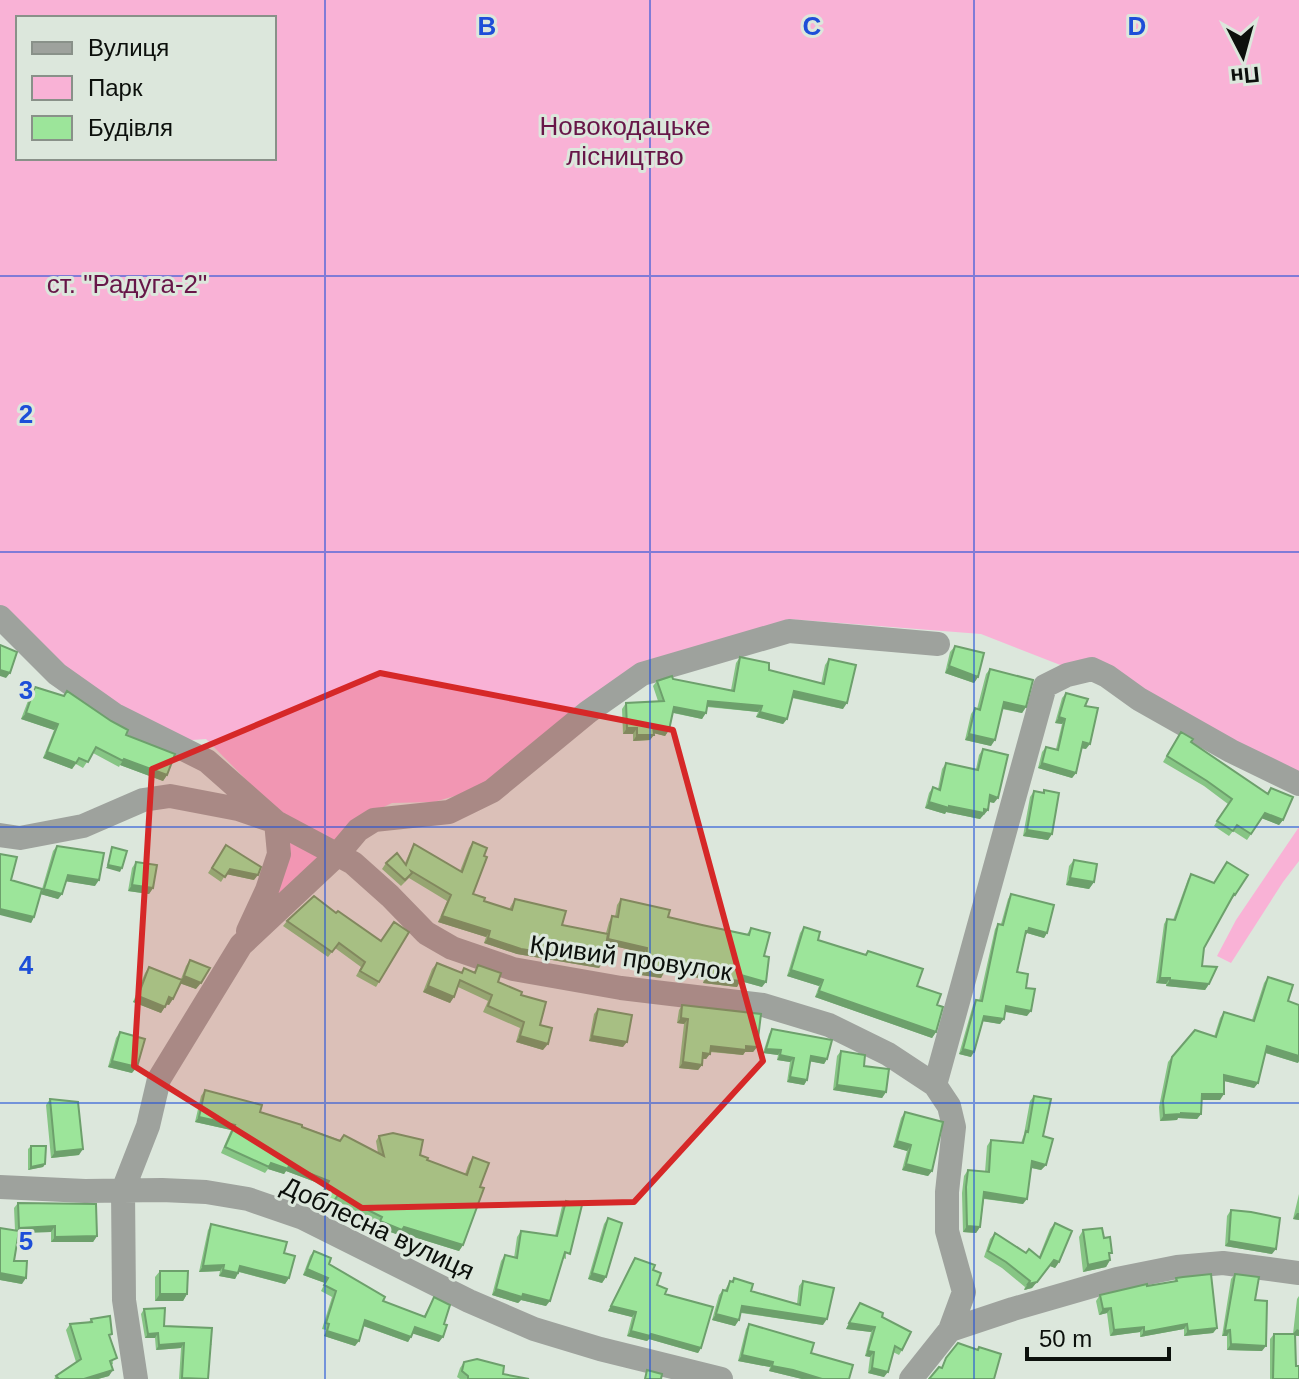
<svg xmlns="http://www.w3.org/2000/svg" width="1299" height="1379" viewBox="0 0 1299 1379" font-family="Arial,sans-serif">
<rect width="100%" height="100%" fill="#dce7dc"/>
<path fill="#f9b2d6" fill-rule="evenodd" d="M 0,0 L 1299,0 L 1299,776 L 1068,668 L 981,634 L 789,619 L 639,666 L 479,789 L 434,802 L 392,803 L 352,822 L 282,900 L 271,894 L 284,818 L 206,739 L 179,741 L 58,670 L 0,608 ZM 18,18 L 274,18 L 274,158 L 18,158 Z
M 1299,827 L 1299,861 L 1283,882 L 1231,963 L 1217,956 L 1236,920 Z"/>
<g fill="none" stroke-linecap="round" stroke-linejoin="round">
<path stroke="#9ea29d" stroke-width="24" d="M 0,617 L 57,674 L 115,715 L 207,761 L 276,822 L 353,863 L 390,896 L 426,933 L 452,948 L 513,969 L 621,988 L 763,1005 L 829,1025 L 888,1054 L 935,1085 L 949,1106 L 954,1127 L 947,1192 L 947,1231 L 964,1292 L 950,1330
M 0,835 L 20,838 L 83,826 L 143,800 L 170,796 L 238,809 L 276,822 L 279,854 L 267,890 L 248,931
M 935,1085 L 1045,686 L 1067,675 L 1092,669 L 1107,676 L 1139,699 L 1231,751 L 1299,784
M 0,1187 L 85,1191 L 162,1190 L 206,1192 L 248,1199 L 303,1218 L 469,1301 L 534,1329 L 600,1349 L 721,1379
M 136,1379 L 124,1300 L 123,1190 L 148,1126 L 159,1079 L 241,945 L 337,855 L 358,830 L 374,820 L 449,812 L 492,791 L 588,712 L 642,674 L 789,631 L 938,644
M 911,1379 L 950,1330 L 1013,1309 L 1117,1279 L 1177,1267 L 1223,1263 L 1299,1273"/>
</g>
<path fill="#86c584" d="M 955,646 L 978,677 L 974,683 L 945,673 L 950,652 Z
M 740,657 L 769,670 L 821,684 L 825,665 L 829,659 L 843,709 L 792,698 L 787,719 L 783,724 L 756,717 L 758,712 L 707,707 L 702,719 L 673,713 L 669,730 L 665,736 L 654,733 L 650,740 L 633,741 L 633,734 L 623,734 L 622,709 L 626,703 L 658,701 L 653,686 L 657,681 L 673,679 L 731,690 L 736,663 Z
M 990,669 L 1026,707 L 1022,713 L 1002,709 L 991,746 L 965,740 L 971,714 L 975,708 L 977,709 L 986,674 Z
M 35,687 L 63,696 L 67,691 L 126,735 L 167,775 L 163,781 L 120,765 L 119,767 L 93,753 L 83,768 L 76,764 L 72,769 L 43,758 L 54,730 L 21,719 L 31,693 Z
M 1066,693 L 1085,706 L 1086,749 L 1082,748 L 1076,773 L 1072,778 L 1038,768 L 1042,752 L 1046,747 L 1056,749 L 1062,724 L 1055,723 L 1062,698 Z
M 1177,738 L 1191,742 L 1267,793 L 1271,788 L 1283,820 L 1279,825 L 1262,818 L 1247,840 L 1233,831 L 1229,836 L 1214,826 L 1228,804 L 1204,786 L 1163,762 Z
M 983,749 L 994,803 L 989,802 L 988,810 L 984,815 L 982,815 L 980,819 L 946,812 L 945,814 L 925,808 L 929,793 L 933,787 L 938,789 L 942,769 L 946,763 L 976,769 L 979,755 Z
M 1044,790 L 1052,834 L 1048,840 L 1023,836 L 1030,797 L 1034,791 L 1042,793 Z
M 473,842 L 473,894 L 484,901 L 509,909 L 515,899 L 562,925 L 606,933 L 609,922 L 612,916 L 615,917 L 617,905 L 621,899 L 668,917 L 702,925 L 747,934 L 751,928 L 764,956 L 762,987 L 740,981 L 737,987 L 703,983 L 704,979 L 665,971 L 661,978 L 641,975 L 644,953 L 606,944 L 603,962 L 599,968 L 517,954 L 484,943 L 486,937 L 438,922 L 447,901 L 409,878 L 401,886 L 382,869 L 386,863 L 405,863 L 411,849 L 414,844 L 460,871 L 469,848 Z
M 226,845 L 254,880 L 226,874 L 221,882 L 208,873 Z
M 57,846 L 95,886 L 66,881 L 62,894 L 58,899 L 41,894 L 34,917 L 31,923 L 11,880 L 42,889 L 53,851 Z
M 1074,860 L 1094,882 L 1089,889 L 1066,885 L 1069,866 Z
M 136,862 L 153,888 L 149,894 L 128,891 L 132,868 Z
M 1191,874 L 1235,895 L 1231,900 L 1204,948 L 1202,966 L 1209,984 L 1205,990 L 1166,986 L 1166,984 L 1156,983 L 1164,924 L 1167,919 L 1173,920 L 1188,879 Z
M 1011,894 L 1047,933 L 1044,938 L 1027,933 L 1025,936 L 1017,972 L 1026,988 L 1027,1016 L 1005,1012 L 1000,1024 L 983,1021 L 971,1057 L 959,1054 L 973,1005 L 976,1000 L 979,1001 L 995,929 L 998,924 L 1001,924 L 1008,899 Z
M 336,913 L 381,941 L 409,932 L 376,987 L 356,976 L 361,967 L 335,948 L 328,957 L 283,926 L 287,921 Z
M 804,927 L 818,940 L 865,955 L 868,951 L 917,986 L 937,1005 L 936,1032 L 932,1038 L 815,997 L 819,986 L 787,976 L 800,933 Z
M 190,960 L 196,989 L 180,983 L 169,1005 L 166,1004 L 161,1013 L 133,1002 L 145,973 L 149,967 L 181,979 L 186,966 Z
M 437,963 L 461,973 L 464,968 L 474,972 L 478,965 L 498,982 L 521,995 L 540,1025 L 543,1050 L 516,1042 L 520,1028 L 483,1012 L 488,1001 L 458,987 L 450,1003 L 423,992 L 432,969 Z
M 1268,977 L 1288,1001 L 1299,1005 L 1299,1061 L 1298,1063 L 1265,1053 L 1258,1083 L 1254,1088 L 1224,1081 L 1220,1100 L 1202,1100 L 1201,1114 L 1197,1119 L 1178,1118 L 1177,1120 L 1160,1121 L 1159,1107 L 1168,1062 L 1172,1057 L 1214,1037 L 1220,1018 L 1224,1012 L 1252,1020 L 1264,983 Z
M 682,1005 L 757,1047 L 753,1052 L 745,1052 L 743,1055 L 710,1052 L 706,1059 L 702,1059 L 702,1065 L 698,1070 L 679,1068 L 684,1024 L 677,1023 L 679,1010 Z
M 598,1009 L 623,1047 L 589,1041 L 594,1014 Z
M 772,1029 L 827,1059 L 824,1064 L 810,1061 L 807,1080 L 804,1085 L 787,1082 L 790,1062 L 777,1060 L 778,1055 L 763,1053 L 769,1034 Z
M 120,1032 L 132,1073 L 108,1067 L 116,1038 Z
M 841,1051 L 864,1066 L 886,1092 L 882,1098 L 833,1090 L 837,1056 Z
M 205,1090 L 260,1112 L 378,1153 L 376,1141 L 379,1136 L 420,1155 L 427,1160 L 465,1174 L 469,1163 L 473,1157 L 480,1187 L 463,1245 L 459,1251 L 401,1233 L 399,1235 L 376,1227 L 378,1223 L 335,1200 L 330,1206 L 318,1199 L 326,1186 L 286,1171 L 284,1174 L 268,1169 L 265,1173 L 221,1153 L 231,1130 L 195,1122 L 201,1096 Z
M 1034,1096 L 1043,1136 L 1046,1165 L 1041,1170 L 1031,1168 L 1023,1204 L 984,1199 L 980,1227 L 976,1233 L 963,1232 L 962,1193 L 964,1176 L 968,1170 L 985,1172 L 987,1146 L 991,1140 L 1021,1143 L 1024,1134 L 1030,1101 Z
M 50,1099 L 79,1155 L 51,1158 L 46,1105 Z
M 905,1112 L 932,1171 L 928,1176 L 902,1170 L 907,1151 L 893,1147 L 901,1118 Z
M 31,1146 L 45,1164 L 43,1167 L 28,1170 L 28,1149 Z
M 1299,1194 L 1299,1220 L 1293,1219 Z
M 566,1201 L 566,1259 L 563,1258 L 546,1306 L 521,1300 L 518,1303 L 492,1295 L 501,1261 L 505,1255 L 514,1258 L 517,1237 L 521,1231 L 555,1236 L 562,1206 Z
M 18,1203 L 97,1236 L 93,1242 L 51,1242 L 51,1232 L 19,1233 L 14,1261 L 22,1284 L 0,1280 L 15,1230 L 14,1208 Z
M 1231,1210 L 1272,1254 L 1225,1246 L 1227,1216 Z
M 608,1218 L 606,1277 L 602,1283 L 588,1279 L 604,1224 Z
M 1055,1223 L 1059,1262 L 1055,1268 L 1050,1266 L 1032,1288 L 1024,1290 L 1025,1287 L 1002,1268 L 984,1257 L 990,1239 L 995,1233 L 1026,1253 L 1039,1257 L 1050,1229 Z
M 211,1224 L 284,1253 L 289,1278 L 285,1284 L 239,1272 L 235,1279 L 219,1276 L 220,1271 L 199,1272 L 208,1230 Z
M 1083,1230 L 1104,1238 L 1110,1260 L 1106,1267 L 1083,1272 L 1079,1237 Z
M 314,1251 L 329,1264 L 383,1301 L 424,1316 L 434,1297 L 439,1342 L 413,1333 L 408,1342 L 363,1326 L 355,1346 L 324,1336 L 326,1330 L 322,1329 L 332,1297 L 321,1291 L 325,1283 L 303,1275 L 310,1256 Z
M 635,1258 L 653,1270 L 657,1285 L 665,1294 L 701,1348 L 698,1353 L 649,1339 L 647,1341 L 627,1336 L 632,1317 L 608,1311 Z
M 160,1271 L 187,1294 L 183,1301 L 155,1301 L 155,1277 Z
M 1235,1274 L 1255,1300 L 1262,1351 L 1227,1350 L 1227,1336 L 1222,1336 L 1231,1279 Z
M 734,1278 L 751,1291 L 797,1304 L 799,1286 L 803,1281 L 823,1325 L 741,1313 L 735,1326 L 712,1320 L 719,1295 L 723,1290 L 725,1290 L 730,1281 L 732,1281 Z
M 1176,1278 L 1217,1328 L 1213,1333 L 1184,1336 L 1184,1329 L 1140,1337 L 1140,1332 L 1110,1336 L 1107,1313 L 1099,1315 L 1096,1301 L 1100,1295 L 1174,1282 Z
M 1299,1296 L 1299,1336 L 1295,1336 L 1296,1366 L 1299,1379 L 1270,1379 L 1270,1339 L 1274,1334 L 1293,1334 L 1297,1299 Z
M 860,1303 L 882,1317 L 902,1350 L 899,1355 L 893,1352 L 884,1377 L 868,1373 L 870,1357 L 865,1356 L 871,1332 L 846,1329 Z
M 144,1309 L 164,1326 L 212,1344 L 210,1346 L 208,1379 L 179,1379 L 181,1348 L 156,1350 L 155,1338 L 145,1338 L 141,1314 Z
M 91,1319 L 110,1337 L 113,1364 L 111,1365 L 109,1376 L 98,1379 L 54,1379 L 56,1376 L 76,1362 L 66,1330 L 70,1324 L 89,1322 Z
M 749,1324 L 811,1353 L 849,1379 L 802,1379 L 769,1371 L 770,1367 L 738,1361 L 746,1329 Z
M 464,1362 L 503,1374 L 529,1379 L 460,1379 L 457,1377 L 460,1368 Z"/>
<path fill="#6da06c" d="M 949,666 L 978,677 L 974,683 L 945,673 Z
M 0,670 L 10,673 L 6,678 L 0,676 Z
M 794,691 L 847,703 L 843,709 L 790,697 Z
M 708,701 L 762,706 L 758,712 L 704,706 Z
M 1004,702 L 1026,707 L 1022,713 L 1000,708 Z
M 674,707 L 706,713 L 702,719 L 670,712 Z
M 760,712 L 787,719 L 783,724 L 756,717 Z
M 26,713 L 58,724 L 54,730 L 21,719 Z
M 1059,717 L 1065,719 L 1062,724 L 1055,723 Z
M 653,726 L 669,730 L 665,736 L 649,732 Z
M 627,728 L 637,728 L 633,734 L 623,734 Z
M 969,734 L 995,740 L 991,746 L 965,740 Z
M 637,735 L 654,735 L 650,740 L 633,741 Z
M 1083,742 L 1090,744 L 1086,749 L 1080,748 Z
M 47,752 L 76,763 L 72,769 L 43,758 Z
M 124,759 L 167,775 L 163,781 L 120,765 Z
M 1042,763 L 1076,773 L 1072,778 L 1038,768 Z
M 990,795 L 998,798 L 994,803 L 986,801 Z
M 929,802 L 949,806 L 988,810 L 980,819 L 946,812 L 945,814 L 925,808 Z
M 1265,813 L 1283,820 L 1279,825 L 1261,818 Z
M 1027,830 L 1052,834 L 1048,840 L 1023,836 Z
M 108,865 L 122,868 L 120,872 L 106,868 Z
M 230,869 L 258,875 L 254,880 L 226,874 Z
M 68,875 L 99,880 L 95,886 L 64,881 Z
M 1070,878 L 1094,882 L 1089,889 L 1066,885 Z
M 132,885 L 153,888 L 149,894 L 128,891 Z
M 44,889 L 62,894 L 58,899 L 40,894 Z
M 0,909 L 34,917 L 31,923 L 0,915 Z
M 442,916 L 490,931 L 486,937 L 438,922 Z
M 1029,928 L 1047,933 L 1044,938 L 1027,933 L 1025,936 L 1022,936 Z
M 488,938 L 603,962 L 599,968 L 517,954 L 484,943 Z
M 608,939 L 647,948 L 644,953 L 605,944 Z
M 665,965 L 708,974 L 704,979 L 661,970 Z
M 645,970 L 664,972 L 661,978 L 641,975 Z
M 791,970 L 823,980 L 819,986 L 787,976 Z
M 741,975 L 766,982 L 762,987 L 737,980 Z
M 184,976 L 201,983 L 196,989 L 179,983 Z
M 707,977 L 740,981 L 737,987 L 703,983 Z
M 1160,978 L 1170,978 L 1166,984 L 1156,983 Z
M 1170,980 L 1209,984 L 1205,990 L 1166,986 Z
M 428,986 L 454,997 L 450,1003 L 423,992 Z
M 819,991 L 936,1032 L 932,1038 L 815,997 Z
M 138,996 L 165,1007 L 161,1013 L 133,1002 Z
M 169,997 L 173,999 L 169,1005 L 165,1004 Z
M 1006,1006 L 1031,1011 L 1027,1016 L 1003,1011 Z
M 984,1016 L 1004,1019 L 1000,1024 L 981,1021 Z
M 681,1018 L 688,1019 L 684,1024 L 677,1023 Z
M 520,1036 L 548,1044 L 543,1050 L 516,1042 Z
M 592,1036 L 627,1042 L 623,1047 L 589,1041 Z
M 711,1046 L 746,1046 L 757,1047 L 753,1052 L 745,1052 L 743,1055 L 707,1051 Z
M 1267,1046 L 1299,1056 L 1299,1061 L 1298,1063 L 1263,1052 Z
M 766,1049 L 781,1050 L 778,1055 L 763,1053 Z
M 963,1049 L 974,1052 L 971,1057 L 959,1054 Z
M 703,1053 L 710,1054 L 706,1059 L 699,1058 Z
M 780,1055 L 794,1058 L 790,1062 L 777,1060 Z
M 811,1056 L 827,1059 L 824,1064 L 808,1061 Z
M 112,1061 L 137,1067 L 132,1073 L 108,1067 Z
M 683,1062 L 702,1065 L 698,1070 L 679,1068 Z
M 1224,1075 L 1258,1083 L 1254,1088 L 1220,1080 Z
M 790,1077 L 807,1080 L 804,1085 L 787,1082 Z
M 837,1085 L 886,1092 L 882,1098 L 833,1090 Z
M 1202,1094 L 1224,1094 L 1220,1100 L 1198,1100 Z
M 1181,1113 L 1201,1114 L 1197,1119 L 1178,1118 L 1177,1120 L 1160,1121 L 1164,1115 Z
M 199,1117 L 235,1125 L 231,1130 L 195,1122 Z
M 897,1141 L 911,1145 L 907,1151 L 893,1147 Z
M 83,1149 L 79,1155 L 51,1158 L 55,1152 Z
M 1032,1161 L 1046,1165 L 1041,1170 L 1028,1167 Z
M 271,1163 L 289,1165 L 329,1181 L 326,1186 L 286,1171 L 284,1174 L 268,1169 Z
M 45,1164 L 43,1167 L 28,1170 L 31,1167 Z
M 906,1164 L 932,1171 L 928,1176 L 902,1170 Z
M 984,1192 L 1027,1199 L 1023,1204 L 980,1198 Z
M 1297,1213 L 1299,1213 L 1299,1220 L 1293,1219 Z
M 380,1221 L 404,1227 L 463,1245 L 459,1251 L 401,1233 L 399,1235 L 376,1227 Z
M 55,1226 L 51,1232 L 15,1233 L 19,1228 Z
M 967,1226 L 980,1227 L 976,1233 L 963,1232 Z
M 97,1236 L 93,1242 L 51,1242 L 55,1237 Z
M 1229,1241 L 1276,1249 L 1272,1254 L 1225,1246 Z
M 1054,1260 L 1059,1262 L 1055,1268 L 1050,1266 L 1032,1288 L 1024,1290 L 1028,1284 Z
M 1110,1260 L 1106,1267 L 1083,1272 L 1088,1265 Z
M 224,1265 L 220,1271 L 199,1272 L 203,1266 Z
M 240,1266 L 289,1278 L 285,1284 L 236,1271 Z
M 307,1269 L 328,1278 L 325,1283 L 303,1275 Z
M 223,1270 L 238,1273 L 235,1279 L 219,1276 Z
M 0,1273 L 26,1278 L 22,1284 L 0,1280 Z
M 592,1273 L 606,1277 L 602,1283 L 588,1279 Z
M 496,1289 L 523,1294 L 550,1301 L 546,1306 L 521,1300 L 518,1303 L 492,1295 Z
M 160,1294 L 187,1294 L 183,1301 L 155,1301 Z
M 611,1306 L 636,1312 L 632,1317 L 608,1311 Z
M 742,1306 L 827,1319 L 823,1325 L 738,1312 Z
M 1111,1308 L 1107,1313 L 1099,1315 L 1103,1309 Z
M 716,1314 L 739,1320 L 735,1326 L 712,1320 Z
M 365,1320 L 411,1337 L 408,1342 L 361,1325 Z
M 849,1323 L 875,1327 L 871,1332 L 846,1329 Z
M 1187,1324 L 1184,1329 L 1140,1337 L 1144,1332 Z
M 415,1327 L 443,1337 L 439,1342 L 411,1333 Z
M 1144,1327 L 1140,1332 L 1110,1336 L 1114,1330 Z
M 1217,1328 L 1213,1333 L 1184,1336 L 1188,1331 Z
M 1297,1329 L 1299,1330 L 1299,1336 L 1292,1335 Z
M 1230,1330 L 1227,1336 L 1222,1336 L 1225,1331 Z
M 327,1331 L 359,1341 L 355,1346 L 324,1336 Z
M 631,1331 L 651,1334 L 701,1348 L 698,1353 L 649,1339 L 647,1341 L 627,1336 Z
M 158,1333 L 155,1338 L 145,1338 L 148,1334 Z
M 184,1343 L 181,1348 L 156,1350 L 159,1345 Z
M 1231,1344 L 1266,1346 L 1262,1351 L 1227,1350 Z
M 868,1351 L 874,1352 L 870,1357 L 865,1356 Z
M 742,1355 L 773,1362 L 770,1367 L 738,1361 Z
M 772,1366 L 793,1370 L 822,1379 L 802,1379 L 769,1371 Z
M 872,1368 L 888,1372 L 884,1377 L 868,1373 Z
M 113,1370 L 109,1376 L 98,1379 L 84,1379 Z"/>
<path fill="#9ce59a" stroke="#6da06c" stroke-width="2" d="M 0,645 L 17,652 L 10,673 L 0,670 Z
M 955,646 L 984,653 L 978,677 L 949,666 Z
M 740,657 L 769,663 L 769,670 L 824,684 L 829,659 L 856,665 L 847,703 L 794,691 L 787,719 L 760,712 L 762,706 L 708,701 L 706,713 L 674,707 L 669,730 L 653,726 L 654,735 L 637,735 L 637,728 L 627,728 L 626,703 L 664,701 L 657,681 L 672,676 L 673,679 L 734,691 Z
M 990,669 L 1033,680 L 1026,707 L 1004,702 L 995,740 L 969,734 L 975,708 L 980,710 Z
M 35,687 L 64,696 L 67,691 L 111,721 L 128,730 L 126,735 L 175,754 L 167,775 L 124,759 L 123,761 L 96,747 L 88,762 L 79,758 L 76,763 L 47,752 L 58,724 L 26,713 Z
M 1066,693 L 1088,699 L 1085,706 L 1098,708 L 1090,744 L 1083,742 L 1076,773 L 1042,763 L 1046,747 L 1058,750 L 1065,719 L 1059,717 Z
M 1181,732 L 1193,739 L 1191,742 L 1268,794 L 1271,788 L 1293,797 L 1283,820 L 1265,813 L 1251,834 L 1237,825 L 1233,831 L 1217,821 L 1232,799 L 1207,781 L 1167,756 Z
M 983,749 L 1008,755 L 998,798 L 990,795 L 988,810 L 984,809 L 984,813 L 949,806 L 949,808 L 929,802 L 933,787 L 940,790 L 946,763 L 978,770 Z
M 1044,790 L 1059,793 L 1052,834 L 1027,830 L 1034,791 L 1044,793 Z
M 473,842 L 487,848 L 484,856 L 487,857 L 473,894 L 485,898 L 484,901 L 512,910 L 515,899 L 566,911 L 562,925 L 608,934 L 603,962 L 521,949 L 488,938 L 490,931 L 442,916 L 451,895 L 411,871 L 412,873 L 405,880 L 386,863 L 397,853 L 406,865 L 414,844 L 462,872 Z
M 226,845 L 261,867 L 258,875 L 230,869 L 225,877 L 212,868 Z
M 57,846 L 104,853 L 99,880 L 68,875 L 62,894 L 44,889 Z
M 112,847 L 127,851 L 122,868 L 108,865 Z
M 0,854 L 17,857 L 11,880 L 42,889 L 34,917 L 0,909 Z
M 1074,860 L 1097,864 L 1094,882 L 1070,878 Z
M 136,862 L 157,865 L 153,888 L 132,885 Z
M 1227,862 L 1248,875 L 1235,895 L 1234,894 L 1204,948 L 1202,966 L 1217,967 L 1209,984 L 1170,980 L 1170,978 L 1160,978 L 1167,919 L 1175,920 L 1191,874 L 1214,883 Z
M 1011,894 L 1054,905 L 1047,933 L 1029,928 L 1028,931 L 1026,931 L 1017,972 L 1028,974 L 1026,988 L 1035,989 L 1031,1011 L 1006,1006 L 1004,1019 L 984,1016 L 974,1052 L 963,1049 L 976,1000 L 982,1001 L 998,924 L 1003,925 Z
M 314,896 L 336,913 L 338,911 L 381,941 L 394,922 L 409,932 L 379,982 L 360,971 L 365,962 L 339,943 L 332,952 L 287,921 Z
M 621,899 L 670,910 L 668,917 L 702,925 L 749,935 L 751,928 L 770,933 L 764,956 L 769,957 L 766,982 L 741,975 L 740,981 L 707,977 L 708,974 L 665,965 L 664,972 L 645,970 L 647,948 L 608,939 L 612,916 L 618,917 Z
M 804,927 L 820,932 L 818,940 L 866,955 L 868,951 L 923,969 L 917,986 L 941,994 L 937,1005 L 943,1007 L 936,1032 L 819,991 L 823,980 L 791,970 Z
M 190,960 L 210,968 L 201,983 L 184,976 Z
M 437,963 L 462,973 L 464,968 L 475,973 L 478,965 L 501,973 L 498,982 L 522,992 L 521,995 L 546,1002 L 540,1025 L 552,1028 L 548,1044 L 520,1036 L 524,1022 L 488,1006 L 492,995 L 460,980 L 454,997 L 428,986 Z
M 149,967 L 182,980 L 173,999 L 169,997 L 165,1007 L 138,996 Z
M 1268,977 L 1293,985 L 1288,1001 L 1299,1005 L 1299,1056 L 1267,1046 L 1258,1083 L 1224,1075 L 1224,1094 L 1202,1094 L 1201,1114 L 1181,1113 L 1181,1114 L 1164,1115 L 1163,1101 L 1172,1057 L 1195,1030 L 1216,1037 L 1224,1012 L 1254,1021 Z
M 682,1005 L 761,1014 L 757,1047 L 746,1046 L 746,1050 L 711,1046 L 710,1054 L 703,1053 L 702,1065 L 683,1062 L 688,1019 L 681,1018 Z
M 598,1009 L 632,1015 L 627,1042 L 592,1036 Z
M 772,1029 L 832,1040 L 827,1059 L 811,1056 L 807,1080 L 790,1077 L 794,1058 L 780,1055 L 781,1050 L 766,1049 Z
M 120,1032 L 145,1039 L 137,1067 L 112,1061 Z
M 841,1051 L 865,1055 L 864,1066 L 889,1069 L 886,1092 L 837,1085 Z
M 205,1090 L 262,1105 L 260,1112 L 302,1125 L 302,1127 L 340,1141 L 344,1135 L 384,1156 L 379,1136 L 393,1133 L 423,1140 L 420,1155 L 428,1158 L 427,1160 L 467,1175 L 473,1157 L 489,1163 L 480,1187 L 484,1188 L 463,1245 L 404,1227 L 402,1230 L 380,1221 L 382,1217 L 338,1195 L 334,1201 L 322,1194 L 329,1181 L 289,1165 L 288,1169 L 271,1163 L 269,1167 L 225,1147 L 235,1125 L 199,1117 Z
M 1034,1096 L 1051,1099 L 1043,1136 L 1053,1139 L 1046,1165 L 1032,1161 L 1027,1199 L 984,1192 L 980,1227 L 967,1226 L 966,1187 L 968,1170 L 989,1172 L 991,1140 L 1023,1143 L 1026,1131 L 1028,1132 Z
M 50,1099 L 78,1102 L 83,1149 L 55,1152 Z
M 905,1112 L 943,1122 L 932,1171 L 906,1164 L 911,1145 L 897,1141 Z
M 31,1146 L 46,1146 L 45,1164 L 31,1167 Z
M 566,1201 L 582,1205 L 570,1254 L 565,1252 L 550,1301 L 523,1294 L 522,1297 L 496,1289 L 505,1255 L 517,1258 L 521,1231 L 557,1236 Z
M 18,1203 L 96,1204 L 97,1236 L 55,1237 L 55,1226 L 19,1228 Z
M 1231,1210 L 1251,1212 L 1280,1218 L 1276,1249 L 1229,1241 Z
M 608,1218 L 622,1223 L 606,1277 L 592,1273 Z
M 1055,1223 L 1072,1231 L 1059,1262 L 1054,1260 L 1037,1282 L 1028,1284 L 1030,1281 L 1006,1262 L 988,1251 L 995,1233 L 1026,1253 L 1029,1249 L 1040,1258 Z
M 211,1224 L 287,1242 L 284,1253 L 295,1256 L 289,1278 L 240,1266 L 238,1273 L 223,1270 L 224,1265 L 203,1266 Z
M 0,1228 L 19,1231 L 14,1261 L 27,1261 L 26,1278 L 0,1273 Z
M 1102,1228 L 1104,1238 L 1110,1237 L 1112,1253 L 1109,1253 L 1110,1260 L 1088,1265 L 1083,1230 Z
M 314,1251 L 331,1258 L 329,1264 L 385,1297 L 383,1301 L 425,1317 L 434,1297 L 450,1305 L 444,1324 L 447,1325 L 443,1337 L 415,1327 L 411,1337 L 365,1320 L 359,1341 L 327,1331 L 329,1324 L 326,1323 L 336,1291 L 324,1285 L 328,1278 L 307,1269 Z
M 635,1258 L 655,1265 L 653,1270 L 661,1273 L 657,1285 L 667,1289 L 665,1294 L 713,1307 L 701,1348 L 651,1334 L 650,1336 L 631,1331 L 636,1312 L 611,1306 Z
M 160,1271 L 188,1271 L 187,1294 L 160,1294 Z
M 1211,1274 L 1217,1328 L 1188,1331 L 1187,1324 L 1144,1332 L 1144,1327 L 1114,1330 L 1111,1308 L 1103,1309 L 1100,1295 L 1147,1284 L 1147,1286 L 1177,1281 L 1176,1278 L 1183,1277 Z
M 1235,1274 L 1259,1277 L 1255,1300 L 1267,1301 L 1266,1346 L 1231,1344 L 1230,1330 L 1225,1331 Z
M 734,1278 L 753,1284 L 751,1291 L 800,1305 L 803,1281 L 834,1288 L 827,1319 L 742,1306 L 739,1320 L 716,1314 L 723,1290 L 727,1291 L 730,1281 L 733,1282 Z
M 860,1303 L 883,1313 L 882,1317 L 911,1332 L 902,1350 L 895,1346 L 888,1372 L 872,1368 L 874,1352 L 868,1351 L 875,1327 L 849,1323 Z
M 165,1308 L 164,1326 L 212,1328 L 208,1379 L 182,1378 L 184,1343 L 159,1345 L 158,1333 L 148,1334 L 144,1309 Z
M 110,1316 L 112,1334 L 109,1335 L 117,1358 L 110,1361 L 113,1370 L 84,1379 L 57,1379 L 58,1378 L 56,1376 L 81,1359 L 70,1324 L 92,1322 L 91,1319 Z
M 749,1324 L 814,1343 L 811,1353 L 853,1365 L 849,1379 L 822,1379 L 793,1370 L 772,1366 L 773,1362 L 742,1355 Z
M 1274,1334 L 1295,1334 L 1296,1366 L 1299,1366 L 1299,1379 L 1273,1379 Z
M 958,1343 L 978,1350 L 979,1347 L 1001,1354 L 994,1379 L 929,1379 L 939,1367 L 942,1368 L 946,1358 Z
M 477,1359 L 504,1366 L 503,1374 L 529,1379 L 468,1379 L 468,1376 L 462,1371 L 464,1362 Z
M 647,1370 L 662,1374 L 661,1379 L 645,1379 Z"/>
<path fill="#d62828" fill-opacity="0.2" stroke="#d62828" stroke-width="6" stroke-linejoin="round" d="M 380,673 L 673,730 L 763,1061 L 634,1202 L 362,1208 L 134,1066 L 152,769 Z"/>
<path fill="none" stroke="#1d4ed8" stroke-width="2" stroke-opacity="0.55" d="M 325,0 L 325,1379M 650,0 L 650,1379M 974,0 L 974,1379M 0,276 L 1299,276M 0,552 L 1299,552M 0,827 L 1299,827M 0,1103 L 1299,1103"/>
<g text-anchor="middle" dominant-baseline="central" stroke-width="6" stroke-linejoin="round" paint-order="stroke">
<g font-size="26" fill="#671648" stroke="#dce7dc">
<text x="625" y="126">Новокодацьке<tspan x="625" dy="30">лісництво</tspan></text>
<text x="127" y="284">ст. "Радуга-2"</text>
</g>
<g font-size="26" fill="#0c100c" stroke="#dce7dc">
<text transform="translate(631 958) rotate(8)">Кривий провулок</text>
<text transform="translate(378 1228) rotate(25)">Доблесна вулиця</text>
</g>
</g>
<g font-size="26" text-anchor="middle" font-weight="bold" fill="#1d4ed8" stroke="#dce7dc" stroke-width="6" stroke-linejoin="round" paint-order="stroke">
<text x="487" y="35">B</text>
<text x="812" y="35">C</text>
<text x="1137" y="35">D</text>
<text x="26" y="423">2</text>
<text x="26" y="699">3</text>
<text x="26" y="974">4</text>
<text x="26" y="1250">5</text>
</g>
<rect x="16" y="16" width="260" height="144" fill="#dce7dc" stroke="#899189" stroke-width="2"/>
<rect x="32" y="42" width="40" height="12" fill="#9ea29d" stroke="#899189" stroke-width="2"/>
<text x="88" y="56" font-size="24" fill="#0c100c">Вулиця</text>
<rect x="32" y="76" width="40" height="24" fill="#f9b2d6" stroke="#899189" stroke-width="2"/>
<text x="88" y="96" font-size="24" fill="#0c100c">Парк</text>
<rect x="32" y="116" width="40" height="24" fill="#9ce59a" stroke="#899189" stroke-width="2"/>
<text x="88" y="136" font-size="24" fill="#0c100c">Будівля</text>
<g transform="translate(1243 56) rotate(174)" stroke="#dce7dc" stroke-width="6" paint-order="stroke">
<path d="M0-6L14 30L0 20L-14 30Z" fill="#0c100c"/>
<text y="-12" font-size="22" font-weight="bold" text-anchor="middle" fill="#0c100c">Пн</text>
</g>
<path d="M1027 1347v12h142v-12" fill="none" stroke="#0c100c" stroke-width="4"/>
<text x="1039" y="1347" font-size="24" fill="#0c100c" stroke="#dce7dc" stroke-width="6" paint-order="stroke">50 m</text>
</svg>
